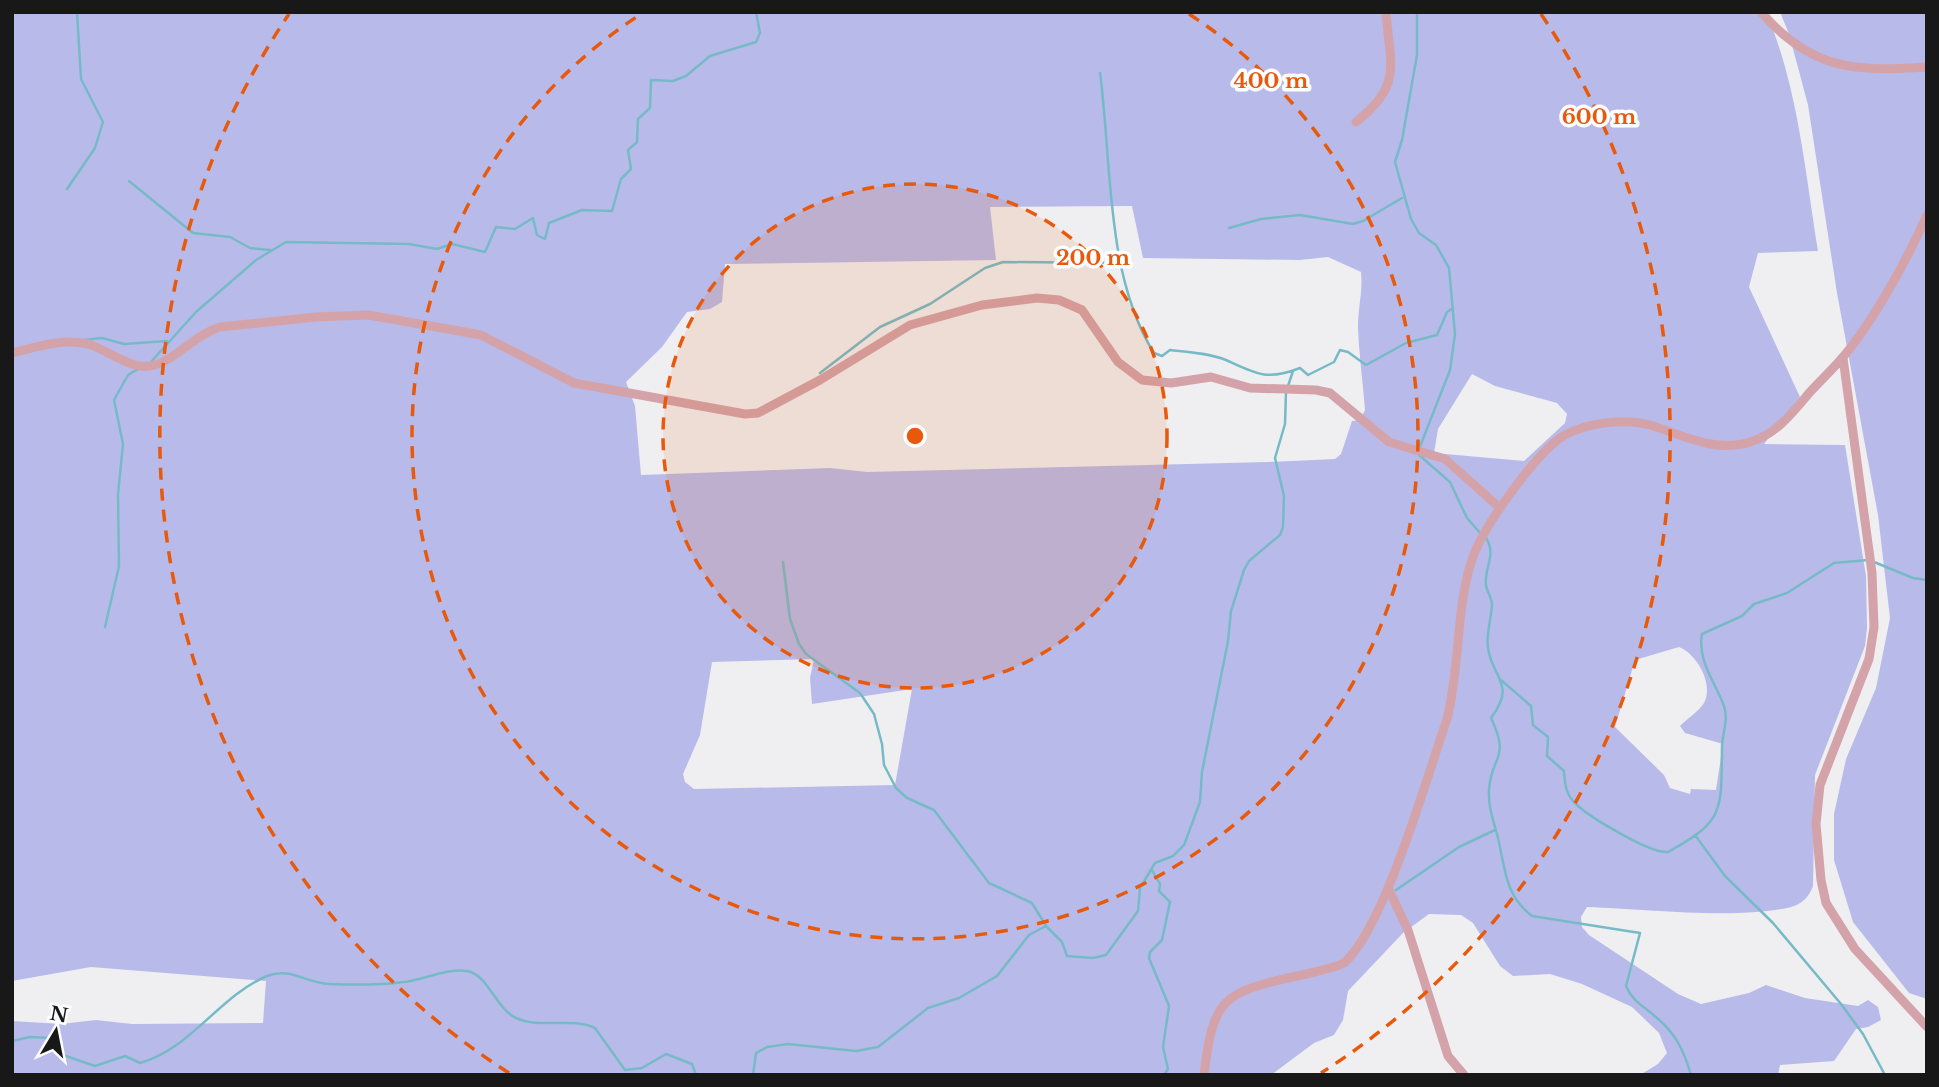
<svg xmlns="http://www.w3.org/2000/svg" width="1939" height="1087" viewBox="0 0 1939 1087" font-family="'Libre Baskerville',serif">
<rect width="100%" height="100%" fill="#efeff2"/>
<path fill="#b8bbe9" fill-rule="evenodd" d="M 12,12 L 1766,12 C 1798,87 1805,171 1818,251 L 1758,253 L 1749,287 L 1800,397 L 1764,444 L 1845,445 L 1866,576 L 1867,628 L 1865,646 L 1815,775 L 1813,886 C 1809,897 1802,904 1791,907 C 1737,920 1645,909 1587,907 L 1581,917 L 1582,927 L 1589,935 L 1678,994 L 1701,1004 L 1749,993 L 1766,985 L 1805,998 L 1858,1006 L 1868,1000 L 1878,1007 L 1881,1020 L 1868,1027 L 1856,1029 L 1834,1061 L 1780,1065 L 1778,1075 L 1640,1075 L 1658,1064 L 1667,1053 L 1659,1033 L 1632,1007 L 1582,984 L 1550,974 L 1513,976 L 1500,966 L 1473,923 L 1461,915 L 1429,914 L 1403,933 L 1348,991 L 1343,1020 L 1334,1035 L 1314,1043 L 1271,1075 L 12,1075 L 12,1021 L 61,1024 L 96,1020 L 132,1024 L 263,1023 L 266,981 L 91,967 L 12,981 ZM 1132,206 L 1143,258 L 1300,260 L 1328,257 L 1361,272 C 1363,291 1358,308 1358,327 C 1359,355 1363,383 1365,410 L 1360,420 L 1352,421 L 1341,454 L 1335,459 L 1268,462 L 867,472 L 830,468 L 641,475 L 635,406 L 626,382 L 662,347 L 687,312 L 710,309 L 722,302 L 725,264 L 996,260 L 990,207 ZM 1472,374 L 1495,386 L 1557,403 L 1567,414 L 1565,423 L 1524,461 L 1434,453 L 1438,429 ZM 1679,647 C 1697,654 1714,684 1704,703 C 1699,711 1687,719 1680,726 L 1685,733 L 1723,744 L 1716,790 L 1691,789 L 1690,794 L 1670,788 L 1664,775 L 1615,727 L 1635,660 ZM 814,659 L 810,678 L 812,704 L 912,689 L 895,785 L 694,789 L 685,782 L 683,774 L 700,735 L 712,662 Z
M 1780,12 L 1927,12 L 1927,999 L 1909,993 L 1853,922 L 1834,860 L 1834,814 L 1846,759 L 1876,688 L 1890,618 L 1878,515 L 1837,293 L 1808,105 L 1789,34 Z"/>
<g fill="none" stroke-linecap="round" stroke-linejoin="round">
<path stroke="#77bac7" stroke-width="2.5" d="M 1417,12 L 1417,55 L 1402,140 L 1395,162 L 1411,219 L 1419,233 L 1436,245 L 1449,268 L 1455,334 L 1450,370 L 1419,449
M 1100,73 C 1112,161 1105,275 1154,353 L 1162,356 L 1170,350 C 1188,352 1208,353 1226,360 C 1256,374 1267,381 1300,368 L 1308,375 L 1334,362 L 1340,350 L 1348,352 L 1366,365 L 1406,343 L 1437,335 L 1447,312 L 1453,308
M 129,181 L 193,233 L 230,237 L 250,248 L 270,250
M 67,189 L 95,148 L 103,122 L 81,79 L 77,12
M 1229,228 L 1261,219 L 1300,215 L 1353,224 L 1363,221 L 1402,198
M 84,340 L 102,338 L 124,344 L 167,341
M 150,363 L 196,312 L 256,260 L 286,242 L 409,244 L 437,249 L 452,244 L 485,252 L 496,227 L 515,229 L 533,218 L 537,235 L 545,239 L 549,223 L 582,210 L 612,211 L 621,179 L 631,169 L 628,150 L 637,142 L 638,119 L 650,108 L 651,80 L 673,81 L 686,76 L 710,56 L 756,42 L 760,33 L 756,12
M 820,373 L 880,327 L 930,304 L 985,268 L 1003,262 L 1120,263
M 1288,386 L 1293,371
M 1419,455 L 1450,482 L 1467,518 L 1481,534
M 1486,538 C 1497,555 1484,567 1486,585 C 1487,592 1492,598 1492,605 C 1491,620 1486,634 1488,648 C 1492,678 1517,684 1491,718 C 1511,760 1491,755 1489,790 C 1488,809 1494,821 1498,838 C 1505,868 1505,896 1532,916 L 1640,933 L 1626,986 C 1632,1001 1645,1007 1657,1018 C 1676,1034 1684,1051 1691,1075
M 783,562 L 790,619 L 799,644 L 806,654 L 860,693 L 874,714 L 882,744 L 884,765 L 896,788 L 907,798 L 934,810 L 989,883 L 1032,903 L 1046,926 L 1062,942 L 1067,956 L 1093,958 L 1106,955 L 1138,911 L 1140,888 L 1155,863 L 1173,856 L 1184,845 L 1200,802 L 1202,772 L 1228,641 L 1231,611 L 1244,570 L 1249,561 L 1280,535 L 1283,527 L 1284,496 L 1275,458 L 1285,424 L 1286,392
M 1874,562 L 1913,578 L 1927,580
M 105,627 L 119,566 L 118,494 L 123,444 L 114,400 L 128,375 L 138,369
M 1501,680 L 1531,706 L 1533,725 L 1548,737 L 1547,756 L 1564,771 C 1565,783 1565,794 1576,804 C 1589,817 1651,854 1668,852 C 1725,821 1721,811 1722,748 C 1722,733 1729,721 1724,706 C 1715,682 1697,660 1702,634 L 1742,616 L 1754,604 L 1787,593 L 1834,563 L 1868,560
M 1695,835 L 1725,876 L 1773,923 L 1841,1004 L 1863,1034 L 1885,1075
M 1152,870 L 1160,884 L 1159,891 L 1170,902 L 1162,940 L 1150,952 L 1149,958 L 1169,1006 L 1163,1047 L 1168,1069 L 1164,1075
M 1396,890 L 1459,847 L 1495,830
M 12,1041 L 30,1037 L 51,1038 L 60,1054 L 95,1066 L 125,1056 L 140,1063 C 191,1049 219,996 267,976 C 290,967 306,983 329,984 C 353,985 380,985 404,982 C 423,980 447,968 467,971 C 489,975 495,1008 516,1018 C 540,1029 571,1017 595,1028 L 625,1070 L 642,1068 L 666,1054 L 692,1064 L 696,1075
M 753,1075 L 756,1053 L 767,1047 L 788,1044 L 856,1051 L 878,1047 L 928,1008 L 959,998 L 997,976 L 1029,935 L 1046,926"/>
<path stroke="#d4a3aa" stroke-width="9" d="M 1761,12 C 1811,70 1855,72 1927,67
M 1356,122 C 1403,85 1390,66 1386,12
M 12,353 C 37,347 62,338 88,344 C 106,349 130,369 149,366 C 172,364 195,334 220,327 L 316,317 L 368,315 L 397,320 L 481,335 L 574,383 L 745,414 L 758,413 L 820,380 L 910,325 L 982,305 L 1037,298 L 1059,300 L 1082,310 L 1118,362 L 1142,380 L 1171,383 L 1211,377 L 1250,388 L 1316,390 L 1330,393 L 1389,442 L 1445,459 L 1500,508
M 1843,358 L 1872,573 L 1874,627 L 1869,659 L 1820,785 L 1816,824 L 1821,880 L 1826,903 L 1855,949 L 1927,1027
M 1388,888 L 1408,930 L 1448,1056 L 1464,1075
M 1204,1075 C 1213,998 1223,992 1297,976 C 1313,972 1329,970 1344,963 C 1385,927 1427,776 1447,719 C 1461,666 1455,595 1477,547 C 1490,519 1538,450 1565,435 C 1589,422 1626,418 1653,426 C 1685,436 1716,453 1750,442 C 1777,434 1793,412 1810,392 C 1821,380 1833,369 1843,357 C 1873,322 1908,258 1927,215"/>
</g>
<circle cx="915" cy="436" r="252" fill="#e8590c" fill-opacity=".12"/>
<g fill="none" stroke="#e8590c" stroke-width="3.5" stroke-dasharray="12 9">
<circle cx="915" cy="436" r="252"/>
<path d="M1189 14A503 503 0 1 1 641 14"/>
<path d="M509 1073A755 755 0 0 1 289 14M1541 14A755 755 0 0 1 1321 1073"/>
</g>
<circle cx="915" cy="436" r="10" fill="#e8590c" stroke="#fcfdff" stroke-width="3.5"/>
<g font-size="21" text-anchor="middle" font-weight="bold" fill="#e8590c" stroke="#fcfdff" stroke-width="7" stroke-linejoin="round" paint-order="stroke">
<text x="1271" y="88">400 m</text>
<text x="1599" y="124">600 m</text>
<text x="1093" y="265">200 m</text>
</g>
<rect width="1939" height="1087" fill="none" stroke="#181819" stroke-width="28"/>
<g transform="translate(56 1031) rotate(10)" stroke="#fcfdff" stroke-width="5" paint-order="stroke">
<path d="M0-5L12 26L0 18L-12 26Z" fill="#181819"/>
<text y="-10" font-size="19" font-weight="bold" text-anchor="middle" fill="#181819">N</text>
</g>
</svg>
